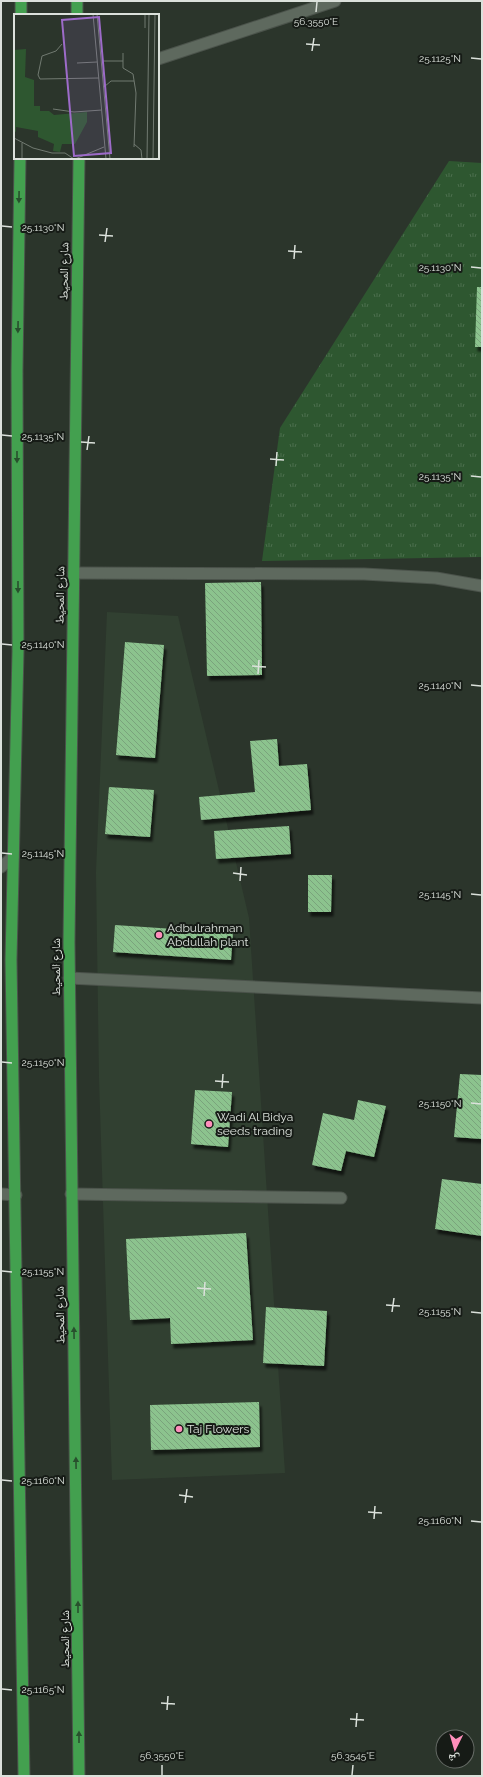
<svg xmlns="http://www.w3.org/2000/svg" width="483" height="1777" viewBox="0 0 483 1777" font-family="Raleway,'Noto Naskh Arabic',sans-serif">
<defs>
<pattern id="grass-tufts" width="24" height="20" patternUnits="userSpaceOnUse"><rect width="24" height="20" fill="#2e5730"/><path d="M3 7l-1-3M5 7V3M7 7l1-3M15 17l-1-3M17 17v-4M19 17l1-3" fill="none" stroke="#4c6f4d"/></pattern>
<pattern id="building-back-hatch" width="6" height="6" patternUnits="userSpaceOnUse"><rect width="6" height="6" fill="#8cc38e"/><path d="M-1 5l2 2M0 0l6 6M5-1l2 2" fill="none" stroke="#7aa37b"/></pattern>
<filter id="shadow"><feDropShadow dx="2.5" dy="4.5" stdDeviation="1" flood-color="#0009"/></filter>
</defs>
<rect width="100%" height="100%" fill="#2b352b"/>
<path fill="#314031" d="M 107,612 L 178,616 L 249,918 L 285,1473 L 112,1480 L 99,1078 L 96,872 Z"/>
<path fill="url(#grass-tufts)" d="M 449,161 L 482,163 L 482,557 L 262,561 L 280,428 Z"/>
<path fill="url(#building-back-hatch)" filter="url(#shadow)" d="M 477,287 L 482,287 L 482,347 L 475,347 Z
M 261,582 L 262,675 L 207,676 L 205,583 Z
M 125,642 L 164,645 L 155,758 L 116,755 Z
M 277,739 L 279,766 L 307,764 L 311,810 L 201,820 L 199,797 L 255,792 L 250,741 Z
M 109,787 L 154,790 L 150,837 L 105,834 Z
M 289,826 L 291,854 L 216,859 L 214,831 Z
M 308,875 L 332,875 L 331,912 L 308,912 Z
M 115,925 L 233,933 L 231,960 L 113,952 Z
M 460,1074 L 482,1075 L 482,1139 L 454,1137 Z
M 195,1090 L 232,1092 L 228,1147 L 191,1144 Z
M 358,1100 L 386,1106 L 374,1157 L 346,1151 L 341,1171 L 312,1165 L 323,1113 L 354,1120 Z
M 442,1179 L 482,1184 L 482,1236 L 435,1229 Z
M 246,1233 L 253,1340 L 171,1344 L 170,1318 L 130,1320 L 126,1239 Z
M 266,1307 L 327,1311 L 324,1366 L 263,1363 Z
M 259,1402 L 260,1447 L 151,1450 L 150,1405 Z"/>
<g fill="none" stroke-linecap="round" stroke-linejoin="round">
<g stroke="#4b534b" stroke-width="13">
<path id="service" d="M 74,573 L 364,574 L 436,578 L 482,586
M 1,867 L 13,857
M 69,978 L 482,998
M 1,1194 L 16,1195
M 71,1194 L 341,1198"/>
</g>
<g stroke="#4b534b" stroke-width="13">
<path id="minor" d="M 158,59 L 335,1"/>
</g>
<g stroke="#4b534b" stroke-width="13">
<path id="trunk" d="M 77,1 L 77,15
M 21,15 L 21,1
M 20,158 L 17,371 L 18,651 L 11,960 L 24,1776
M 79,158 L 69,942 L 79,1776"/>
</g>
<use href="#service" stroke="#5e695e" stroke-width="11"/>
<use href="#minor" stroke="#5e695e" stroke-width="11"/>
<use href="#trunk" stroke="#43a04f" stroke-width="11"/>
</g>
<defs><path id="oneway-solid" d="M-6-.8H1V-3.2L6.5 0L1 3.2V.8H-6Z"/></defs>
<g fill="#28502d">
<use href="#oneway-solid" transform="translate(19 197) rotate(91)"/>
<use href="#oneway-solid" transform="translate(18 327) rotate(91)"/>
<use href="#oneway-solid" transform="translate(17 457) rotate(90)"/>
<use href="#oneway-solid" transform="translate(18 587) rotate(90)"/>
<use href="#oneway-solid" transform="translate(74 1333) rotate(-91)"/>
<use href="#oneway-solid" transform="translate(76 1463) rotate(-91)"/>
<use href="#oneway-solid" transform="translate(78 1607) rotate(-90)"/>
<use href="#oneway-solid" transform="translate(79 1737) rotate(-90)"/>
</g>
<path fill="none" stroke="#dbe1db" stroke-width="1.5" d="M 316,12 L 317,2M 306,44 L 320,45M 312,51 L 314,38M 471,58 L 481,59M 2,226 L 12,227M 99,235 L 113,236M 105,242 L 107,228M 288,251 L 302,252M 294,259 L 295,245M 471,267 L 481,268M 2,435 L 12,436M 81,442 L 95,443M 87,450 L 89,436M 270,459 L 284,460M 276,466 L 277,452M 471,476 L 481,477M 2,644 L 12,645M 252,666 L 266,667M 258,674 L 259,660M 471,685 L 481,686M 2,853 L 12,854M 233,873 L 247,875M 240,881 L 241,867M 471,894 L 481,895M 2,1062 L 12,1063M 215,1081 L 229,1082M 222,1088 L 223,1074M 471,1103 L 481,1104M 2,1271 L 12,1272M 197,1288 L 211,1289M 204,1296 L 205,1282M 386,1305 L 400,1306M 392,1312 L 394,1298M 471,1312 L 481,1313M 2,1480 L 12,1481M 179,1495 L 193,1497M 185,1503 L 187,1489M 368,1512 L 382,1513M 374,1519 L 375,1506M 471,1521 L 481,1522M 2,1689 L 12,1690M 161,1703 L 175,1704M 167,1710 L 168,1696M 350,1719 L 364,1720M 356,1727 L 357,1713M 162,1775 L 162,1765M 352,1775 L 353,1765"/>
<g fill="#fe8ebb" stroke="#161b16" stroke-width="1.5">
<circle cx="159" cy="935" r="4"/>
<circle cx="209" cy="1124" r="4"/>
<circle cx="179" cy="1429" r="4"/>
</g>
<g text-anchor="middle" dominant-baseline="central" stroke-width="4" stroke-linejoin="round" paint-order="stroke">
<g font-size="12" fill="#dbe1db" stroke="#161b16">
<text transform="translate(64 271) rotate(-89)">شارع المحيط</text>
<text transform="translate(60 595) rotate(-89)">شارع المحيط</text>
<text transform="translate(56 967) rotate(-90)">شارع المحيط</text>
<text transform="translate(60 1315) rotate(-91)">شارع المحيط</text>
<text transform="translate(65 1639) rotate(-90)">شارع المحيط</text>
</g>
<g font-size="12" fill="#dbe1db" stroke="#161b16" text-anchor="start">
<text x="167" y="928">Adbulrahman<tspan x="167" dy="14">Abdullah plant</tspan></text>
<text x="217" y="1117">Wadi Al Bidya<tspan x="217" dy="14">seeds trading</tspan></text>
<text x="187" y="1429">Taj Flowers</text>
</g>
</g>
<g transform="translate(14 14)">
<rect width="145" height="145" fill="#2b352b"/>
<path d="M 12,35 L 11,63 L 20,66 L 20,92 L 26,92 L 26,97 L 35,97 L 40,101 L 73,98 L 73,108 L 61,130 L 48,130 L 46,138 L 39,137 L 40,130 L 24,123 L 24,117 L 2,113 L 2,118 L 0,117 L 0,36 Z" fill="#2e5730"/>
<path fill="none" stroke="#717a71" stroke-width="1" d="M 79,0 L 92,145M 83,0 L 96,145M 131,14 L 131,0M 48,30 L 42,37 L 28,42 L 24,61 L 26,65 L 85,64M 109,39 L 109,54 L 119,60 L 122,79 L 120,133M 88,47 L 109,47M 63,49 L 83,48M 90,73 L 97,67 L 120,67M 39,95 L 60,98 L 88,96M 0,124 L 19,134 L 38,139 L 51,139 L 60,145M 8,129 L 8,145M 120,130 L 127,136 L 128,145M 61,145 L 90,133M 133,145 L 135,0M 139,145 L 141,0"/>
<path fill="#9d6bc9" fill-opacity="0.15" stroke="#9d6bc9" stroke-width="2" d="M 85,3 L 97,139 L 60,142 L 48,6 Z"/>
<rect width="145" height="145" fill="none" stroke="#dbe1db" stroke-width="2"/>
</g>
<g font-size="10" text-anchor="middle" fill="#dbe1db" stroke="#161b16" stroke-width="4" stroke-linejoin="round" paint-order="stroke">
<text x="316" y="25">56.3550°E</text>
<text x="440" y="62">25.1125°N</text>
<text x="43" y="231">25.1130°N</text>
<text x="440" y="271">25.1130°N</text>
<text x="43" y="440">25.1135°N</text>
<text x="440" y="480">25.1135°N</text>
<text x="43" y="648">25.1140°N</text>
<text x="440" y="689">25.1140°N</text>
<text x="43" y="857">25.1145°N</text>
<text x="440" y="898">25.1145°N</text>
<text x="43" y="1066">25.1150°N</text>
<text x="440" y="1107">25.1150°N</text>
<text x="43" y="1275">25.1155°N</text>
<text x="440" y="1315">25.1155°N</text>
<text x="43" y="1484">25.1160°N</text>
<text x="440" y="1524">25.1160°N</text>
<text x="43" y="1693">25.1165°N</text>
<text x="162" y="1759">56.3550°E</text>
<text x="353" y="1759">56.3545°E</text>
</g>
<rect width="483" height="1777" fill="none" stroke="#dbe1db" stroke-width="4"/>
<g transform="translate(455 1749) rotate(185)"><circle r="19" fill="#161b16" stroke="#656a65"/>
<path d="M0-3L7 15L0 10L-7 15Z" fill="#fe8ebb"/>
<text y="-6" font-size="11" font-weight="bold" text-anchor="middle" fill="#dbe1db">ش</text>
</g>
</svg>
